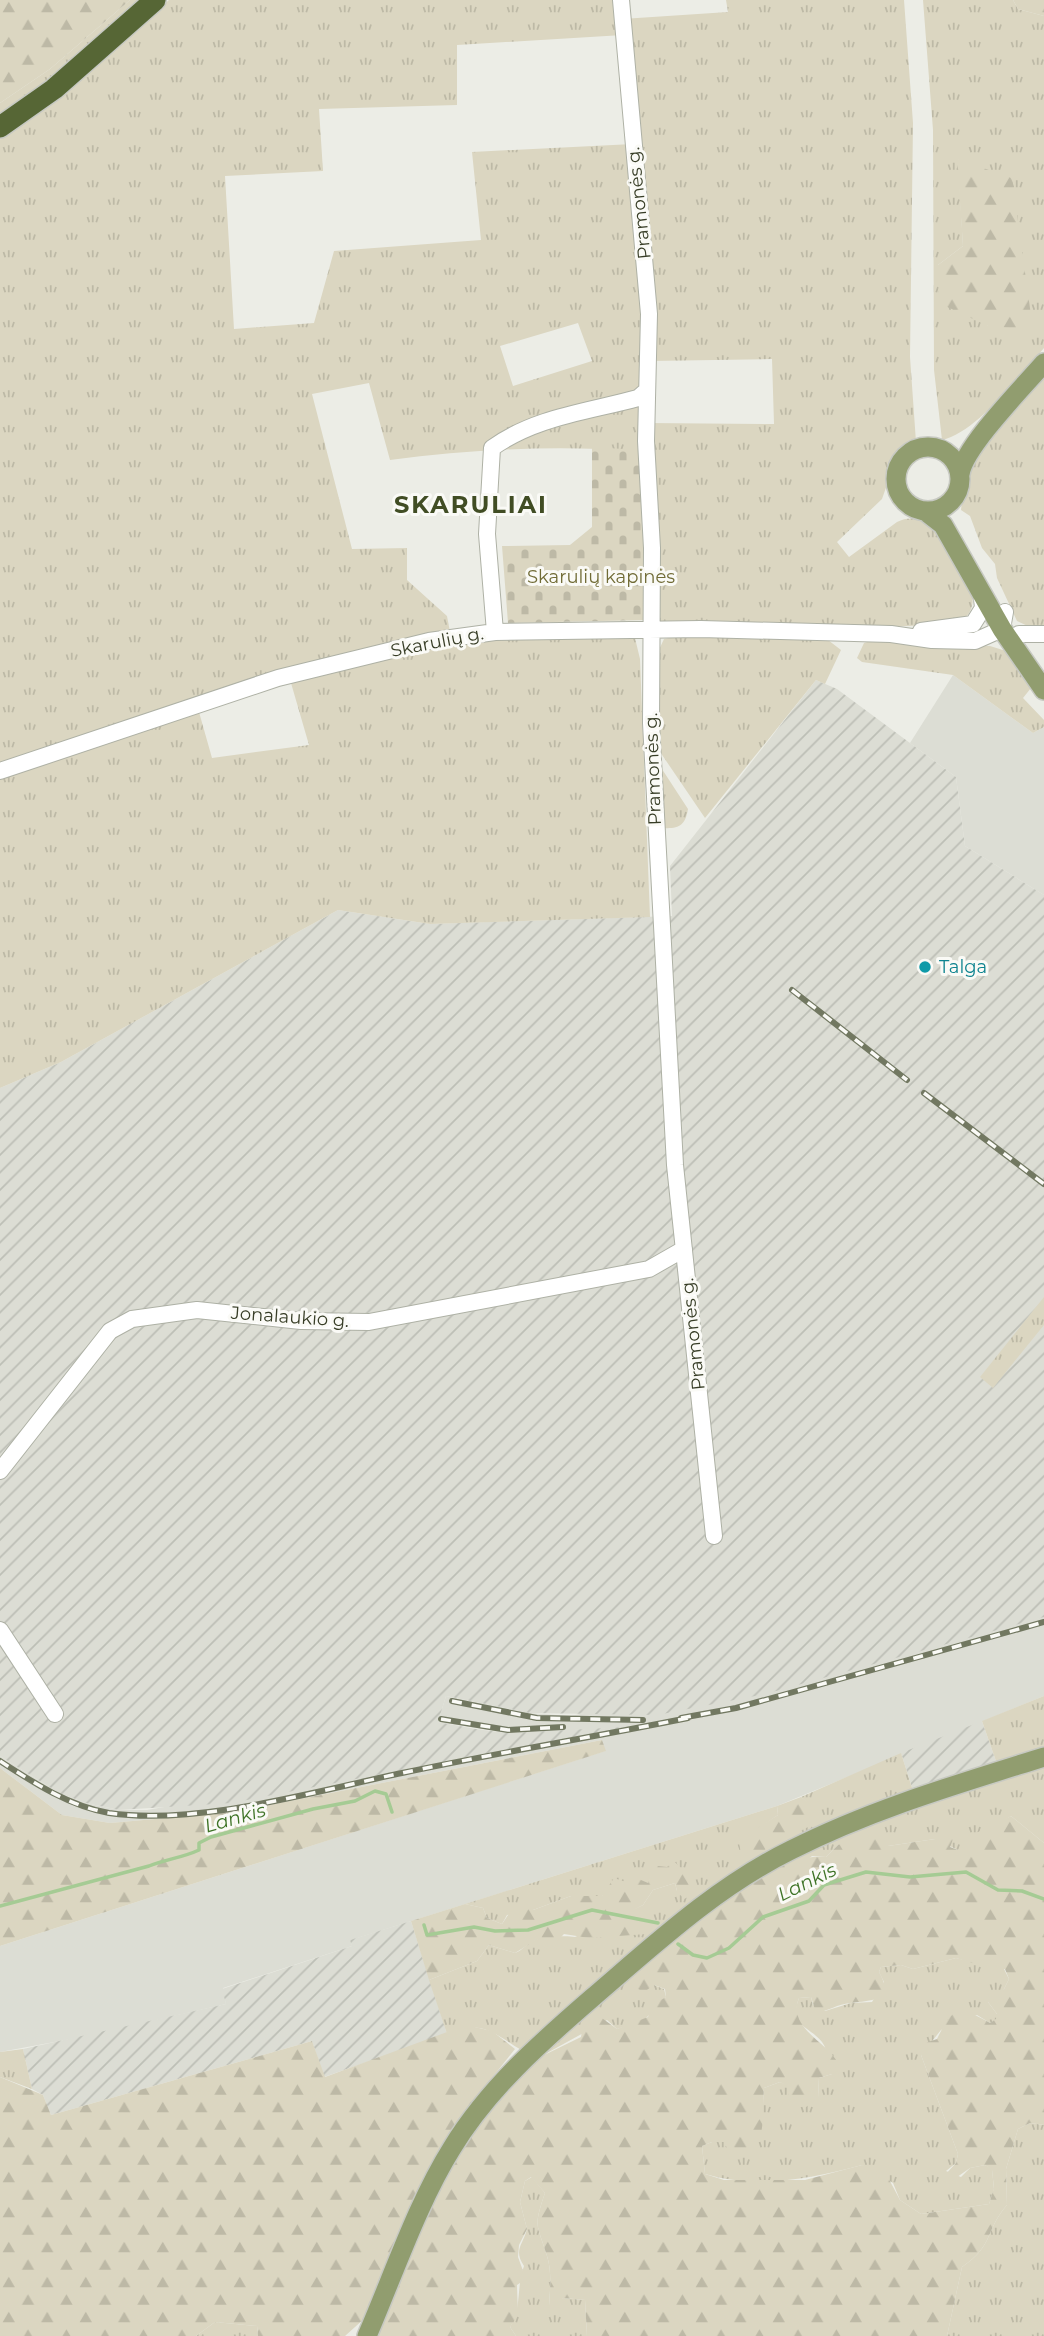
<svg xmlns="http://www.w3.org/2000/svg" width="1044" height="2336" viewBox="0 0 1044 2336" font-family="Montserrat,sans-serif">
<defs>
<pattern id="industrial-furrows" width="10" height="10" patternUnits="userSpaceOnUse" patternTransform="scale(1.75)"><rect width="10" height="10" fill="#dcddd4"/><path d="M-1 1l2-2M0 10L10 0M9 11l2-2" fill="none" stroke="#bdbfb6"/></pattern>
<pattern id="grass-tufts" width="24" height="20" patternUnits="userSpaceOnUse" patternTransform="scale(1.75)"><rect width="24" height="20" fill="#dbd6c1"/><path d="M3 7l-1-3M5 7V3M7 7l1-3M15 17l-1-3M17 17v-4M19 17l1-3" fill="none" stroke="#bdb9a6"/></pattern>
<pattern id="forest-firs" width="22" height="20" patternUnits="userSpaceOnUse" patternTransform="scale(1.75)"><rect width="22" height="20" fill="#dbd6c1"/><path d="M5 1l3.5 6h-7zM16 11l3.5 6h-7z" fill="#bdb9a6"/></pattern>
<pattern id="cemetery-stones" width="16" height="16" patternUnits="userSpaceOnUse" patternTransform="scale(1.75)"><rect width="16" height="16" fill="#dbd6c1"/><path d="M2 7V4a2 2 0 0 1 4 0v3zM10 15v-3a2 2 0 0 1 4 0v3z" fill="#bdb9a6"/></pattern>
</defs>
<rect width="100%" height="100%" fill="#ecede6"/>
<path fill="#dcddd4" d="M 953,675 L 1033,733 L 1044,727 L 1044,895 L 965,846 L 956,777 L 910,743 Z
M 1044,1617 L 1044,1696 L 777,1806 L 351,1940 L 352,1946 L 223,1988 L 226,2004 L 87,2036 L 0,2052 L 0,1946 L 605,1751 L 602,1740 L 233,1812 L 110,1823 L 62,1815 L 0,1768 L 0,1756 L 59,1793 L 86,1803 L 119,1810 L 147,1810 L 618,1728 L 507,1733 L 438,1722 L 446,1696 L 529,1713 L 571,1716 Z"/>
<path fill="url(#industrial-furrows)" d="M 816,680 L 837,689 L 956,777 L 965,846 L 1044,895 L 1044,1617 L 765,1694 L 657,1715 L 529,1713 L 446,1696 L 438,1722 L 476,1729 L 507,1733 L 626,1727 L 231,1803 L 119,1810 L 86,1803 L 59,1793 L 0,1756 L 0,1088 L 61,1062 L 338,910 L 430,924 L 672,916 L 670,866 Z
M 982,1721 L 997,1764 L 913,1791 L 901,1753 Z
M 411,1921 L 447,2034 L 324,2077 L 312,2041 L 51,2115 L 43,2095 L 32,2089 L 23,2049 L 226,2004 L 222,1989 L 352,1946 L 350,1940 Z"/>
<path fill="url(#grass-tufts)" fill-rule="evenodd" d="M 130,0 L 141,0 L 75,59 L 0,115 L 0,103 L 50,69 Z
M 169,0 L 621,0 L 622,19 L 728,12 L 726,0 L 904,0 L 913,123 L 910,357 L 916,442 L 897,456 L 882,499 L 837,542 L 849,557 L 897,522 C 935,503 957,566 972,592 C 974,603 972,615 961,620 C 945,626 924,625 907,626 C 828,630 748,625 669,624 L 647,620 L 639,451 C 556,445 473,449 390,460 L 369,383 L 312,394 L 352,549 L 407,548 L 407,580 L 447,616 L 450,632 L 0,771 L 0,139 L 63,96 ZM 623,35 L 633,144 L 472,152 L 481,240 L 334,251 L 314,323 L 234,329 L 225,176 L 323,171 L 319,109 L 457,105 L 457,45 ZM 578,323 L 592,361 L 513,386 L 500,346 ZM 772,359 L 774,424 L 647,423 L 650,361 Z
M 923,0 L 1013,0 L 1018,9 L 1044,16 L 1044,348 C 1022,374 976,433 942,440 L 934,370 L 933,130 ZM 958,159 L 988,326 L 938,265 L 963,246 Z
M 1044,377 L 1044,627 L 1032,628 L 1017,621 L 997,578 L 995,564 L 982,548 L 970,516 L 961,510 C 966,452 1007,419 1044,377 Z
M 627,635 L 635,638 L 640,659 L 650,917 L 430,924 L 338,910 L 61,1062 L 0,1088 L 0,778 L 199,712 L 212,758 L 309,745 L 291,683 L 410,652 L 495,636 Z
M 684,635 L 828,640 L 841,650 L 825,684 L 816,680 L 705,818 L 656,746 L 657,654 L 664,639 Z
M 870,641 L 990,646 L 1006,651 L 1031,688 L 1023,698 L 1044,720 L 1044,727 L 1033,733 L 953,675 L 862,662 L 857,658 L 864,643 Z
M 660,766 L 688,809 C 685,826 679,829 662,828 Z
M 1044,1297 L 1044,1325 L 993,1388 L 980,1377 Z
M 1044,1696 L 1044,1843 L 1011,1816 L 958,1850 L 935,1839 L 888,1846 L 838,1845 L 826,1857 L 812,1856 L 654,1985 L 664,1989 L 666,1997 C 654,2004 654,2011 646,2018 C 638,2025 626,2026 617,2029 L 607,2020 L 538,2058 C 500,2043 489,2015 447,2034 L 429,1980 L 477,1961 L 489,1945 L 515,1953 C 523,1950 527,1943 535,1940 C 545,1937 565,1935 575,1937 L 643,1905 L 653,1890 L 675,1883 L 677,1891 L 683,1874 L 667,1867 L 652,1874 L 648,1884 L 626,1883 L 602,1896 L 571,1896 L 533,1910 L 507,1915 L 502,1924 L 487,1918 L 483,1908 L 465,1904 L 777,1806 L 778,1815 L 739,1842 L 809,1804 L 801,1797 L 901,1753 L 913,1791 L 997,1764 L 982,1721 Z
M 956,1958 L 1004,1969 L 1009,1979 L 1004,1989 L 988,2002 L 997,2014 L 997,2019 L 990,2023 L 977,2015 L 941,2030 L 921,2055 L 958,2154 L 956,2163 L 946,2171 L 961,2177 L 970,2168 L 985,2165 L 992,2169 L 994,2189 L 989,2204 L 921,2214 L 900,2200 L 893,2183 L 862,2165 C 811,2179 756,2189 705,2174 L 702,2146 L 712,2142 L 724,2142 L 763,2104 L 764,2088 L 780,2082 L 818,2097 L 819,2078 L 832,2074 C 829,2064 828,2050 822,2042 C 808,2025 788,2026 799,1998 L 811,1997 L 813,2005 L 825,2011 L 851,2003 L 872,2002 L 884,1982 L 879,1972 L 881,1967 L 901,1965 L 913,1969 Z
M 23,2049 L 32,2089 L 0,2077 L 0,2052 Z
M 1030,2123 L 1044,2125 L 1044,2336 L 947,2336 L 962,2267 C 994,2246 985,2230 1007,2205 L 1006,2169 L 1018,2129 Z
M 532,2177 L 545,2193 C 533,2228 537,2223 547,2256 C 552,2271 550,2291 549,2306 L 563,2298 L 585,2300 L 587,2336 L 516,2336 L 510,2327 C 522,2309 516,2287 524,2266 C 513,2250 523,2245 527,2229 L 520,2202 L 525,2181 Z
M 215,2322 L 257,2326 L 258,2336 L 196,2336 Z"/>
<path fill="url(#forest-firs)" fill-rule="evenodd" d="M 0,0 L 130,0 L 50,69 L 0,103 Z
M 1013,0 L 1044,0 L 1044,16 L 1018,9 Z
M 957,159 L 1012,178 L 1033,330 L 988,326 L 939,303 L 938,265 L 963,246 Z
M 602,1740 L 606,1751 L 0,1946 L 0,1768 L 62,1815 L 110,1823 L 233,1812 Z
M 801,1797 L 816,1808 L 817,1815 L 808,1827 L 749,1858 L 741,1854 L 739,1842 L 741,1838 L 778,1815 L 777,1806 Z
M 1011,1816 L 1044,1843 L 1044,2125 L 1030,2123 L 1018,2129 L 1006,2169 L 1007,2205 C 985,2230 994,2246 962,2267 L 947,2336 L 587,2336 L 585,2300 L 563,2298 L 554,2310 L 549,2306 C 550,2291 552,2271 547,2256 C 537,2223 533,2228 545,2193 L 531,2177 L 525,2181 L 520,2202 L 527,2229 L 519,2245 L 518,2257 L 526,2279 L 517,2285 L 518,2315 L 510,2327 L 516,2336 L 374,2336 L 446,2176 L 482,2121 L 538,2058 L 581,2037 L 583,2023 L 595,2013 L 617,2029 L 648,2017 L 652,2005 L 666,1997 L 665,1989 L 654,1985 L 644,1992 L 634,1987 L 631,1976 C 680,1935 758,1852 826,1857 L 838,1845 L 868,1835 L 888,1846 L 935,1839 L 950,1825 L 957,1829 L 950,1847 L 958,1850 L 968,1837 ZM 956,1958 L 995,1970 L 1005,1969 L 1009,1979 L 1004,1989 L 989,1993 L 988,2002 L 997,2014 L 996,2019 L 990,2023 C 957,2004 952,2008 937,2039 L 922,2044 L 921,2055 L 958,2154 L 956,2163 L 944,2176 L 950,2182 L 970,2168 L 985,2165 L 992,2170 L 994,2188 L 989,2204 L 921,2214 L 900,2200 L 884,2170 L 862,2165 L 805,2180 L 724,2180 L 705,2174 L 702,2146 L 712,2142 L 724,2142 L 730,2154 C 769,2165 762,2113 764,2088 L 780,2082 L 787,2086 L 789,2099 L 805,2108 L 818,2097 L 819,2078 L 832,2074 L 839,2065 C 828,2041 787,2029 799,1998 L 811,1997 L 816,2013 C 828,2011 838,2004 850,2003 C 870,2000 896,2002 879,1972 L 881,1967 L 901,1965 L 913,1969 Z
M 674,1861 L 693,1881 L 692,1895 L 684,1899 L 677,1891 L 675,1883 L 653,1890 L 643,1905 L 628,1913 L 648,1922 L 647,1934 L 589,1938 L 564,1934 L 559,1939 L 536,1940 L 515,1953 L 489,1945 L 477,1961 L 429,1980 L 411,1921 L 465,1904 L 483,1908 L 487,1918 L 502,1924 L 514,1906 L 533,1910 L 571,1896 L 602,1896 L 614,1878 L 626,1882 L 634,1877 L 648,1883 L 653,1869 L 658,1866 L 667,1867 Z
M 466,2025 L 492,2031 L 515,2049 L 480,2093 L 424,2183 L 393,2247 L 365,2318 L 345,2336 L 258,2336 L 257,2326 L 215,2322 L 196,2336 L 0,2336 L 0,2077 L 43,2095 L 51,2115 L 312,2041 L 325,2077 Z"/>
<path fill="url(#cemetery-stones)" d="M 592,447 L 640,450 L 647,620 L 508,623 L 502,546 L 570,545 L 592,527 Z"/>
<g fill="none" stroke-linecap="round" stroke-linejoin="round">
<path stroke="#a5cb94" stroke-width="3.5" d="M 0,1906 L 149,1866 C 166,1859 182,1858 199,1850 L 199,1843 L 211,1837 L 313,1809 L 355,1801 L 375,1791 L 386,1794 L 392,1812
M 424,1925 L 427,1935 L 474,1927 L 495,1931 L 528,1930 L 592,1910 L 658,1923
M 678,1944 L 693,1955 L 707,1958 L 729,1948 L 763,1917 L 809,1901 L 824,1885 L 866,1872 L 910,1877 L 966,1872 L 998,1890 L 1022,1891 L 1044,1899"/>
<g stroke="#aeb1a5" stroke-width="18">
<path id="minor" d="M 621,0 L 649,314 L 646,441 L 652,548 L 651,723 L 675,1165 L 714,1536
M 921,631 L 973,624 L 983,608 L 982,598
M 495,632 L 487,534 L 492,448 C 535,417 587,412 638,398 L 646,391
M 1019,634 L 1044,634
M 0,771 L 278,678 L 429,641 L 495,632 L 701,629 L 891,634 L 932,640 L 975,641 L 1002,629 L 1005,612
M 0,1471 L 110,1331 L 132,1319 L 197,1310 L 301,1321 L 369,1322 L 649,1269 L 684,1249
M 0,1630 L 55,1714"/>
</g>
<g stroke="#c7c9c2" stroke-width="22">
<path id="major" d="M896 479a32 32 0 1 1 64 0a32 32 0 1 1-64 0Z
M 960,474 C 964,447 1024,386 1044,363
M 925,511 L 943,525 L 1002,629 L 1044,690
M 367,2336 C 393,2276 418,2202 452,2148 C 488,2089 540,2043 592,1998 C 655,1944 716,1887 791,1850 C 872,1809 958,1784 1044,1757"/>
</g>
<g stroke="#c7c9c2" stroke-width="24">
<path id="highway" d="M 0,127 L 54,89 L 155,0"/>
</g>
<use href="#minor" stroke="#fff" stroke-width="16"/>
<use href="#major" stroke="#919d6f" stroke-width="19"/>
<use href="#highway" stroke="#566635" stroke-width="21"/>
<g stroke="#727861" stroke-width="6">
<path id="rail" d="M 792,990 L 907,1080
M 924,1093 L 1044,1184
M 452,1701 L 537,1718 L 643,1720
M 681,1718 L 736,1708 L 1044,1622
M 441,1719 L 508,1730 L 563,1727
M 0,1761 C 34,1783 69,1806 109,1813 C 197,1826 316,1791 402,1773 C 497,1753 593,1737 688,1718"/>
</g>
<use href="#rail" stroke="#fafaf6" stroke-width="3.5" stroke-dasharray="10" stroke-linecap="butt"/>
</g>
<circle fill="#0f9aa8" stroke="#fafaf6" stroke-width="2.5" cx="925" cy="967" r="7"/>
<g text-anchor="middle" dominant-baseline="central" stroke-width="6" stroke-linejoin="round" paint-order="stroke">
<g font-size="18" fill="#373d26" stroke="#fafaf6">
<text transform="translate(639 203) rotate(-96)">Pramonės g.</text>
<text transform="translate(437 642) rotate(-11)">Skarulių g.</text>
<text transform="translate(653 769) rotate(-92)">Pramonės g.</text>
<text transform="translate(290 1317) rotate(4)">Jonalaukio g.</text>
<text transform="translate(693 1334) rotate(-96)">Pramonės g.</text>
</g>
<g font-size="18" fill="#706b35" stroke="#fafaf6">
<text x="601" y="577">Skarulių kapinės</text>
</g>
<g font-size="18" fill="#0d838f" stroke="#fafaf6" text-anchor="start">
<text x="939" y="967">Talga</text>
</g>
<g font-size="19" font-style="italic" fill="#3e7326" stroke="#fafaf6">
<text transform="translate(235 1818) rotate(-16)">Lankis</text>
<text transform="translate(807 1882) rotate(-26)">Lankis</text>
</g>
<g font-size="24" font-weight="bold" letter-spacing="2" fill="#414d24" stroke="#fafaf6">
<text x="471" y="504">SKARULIAI</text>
</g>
</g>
</svg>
